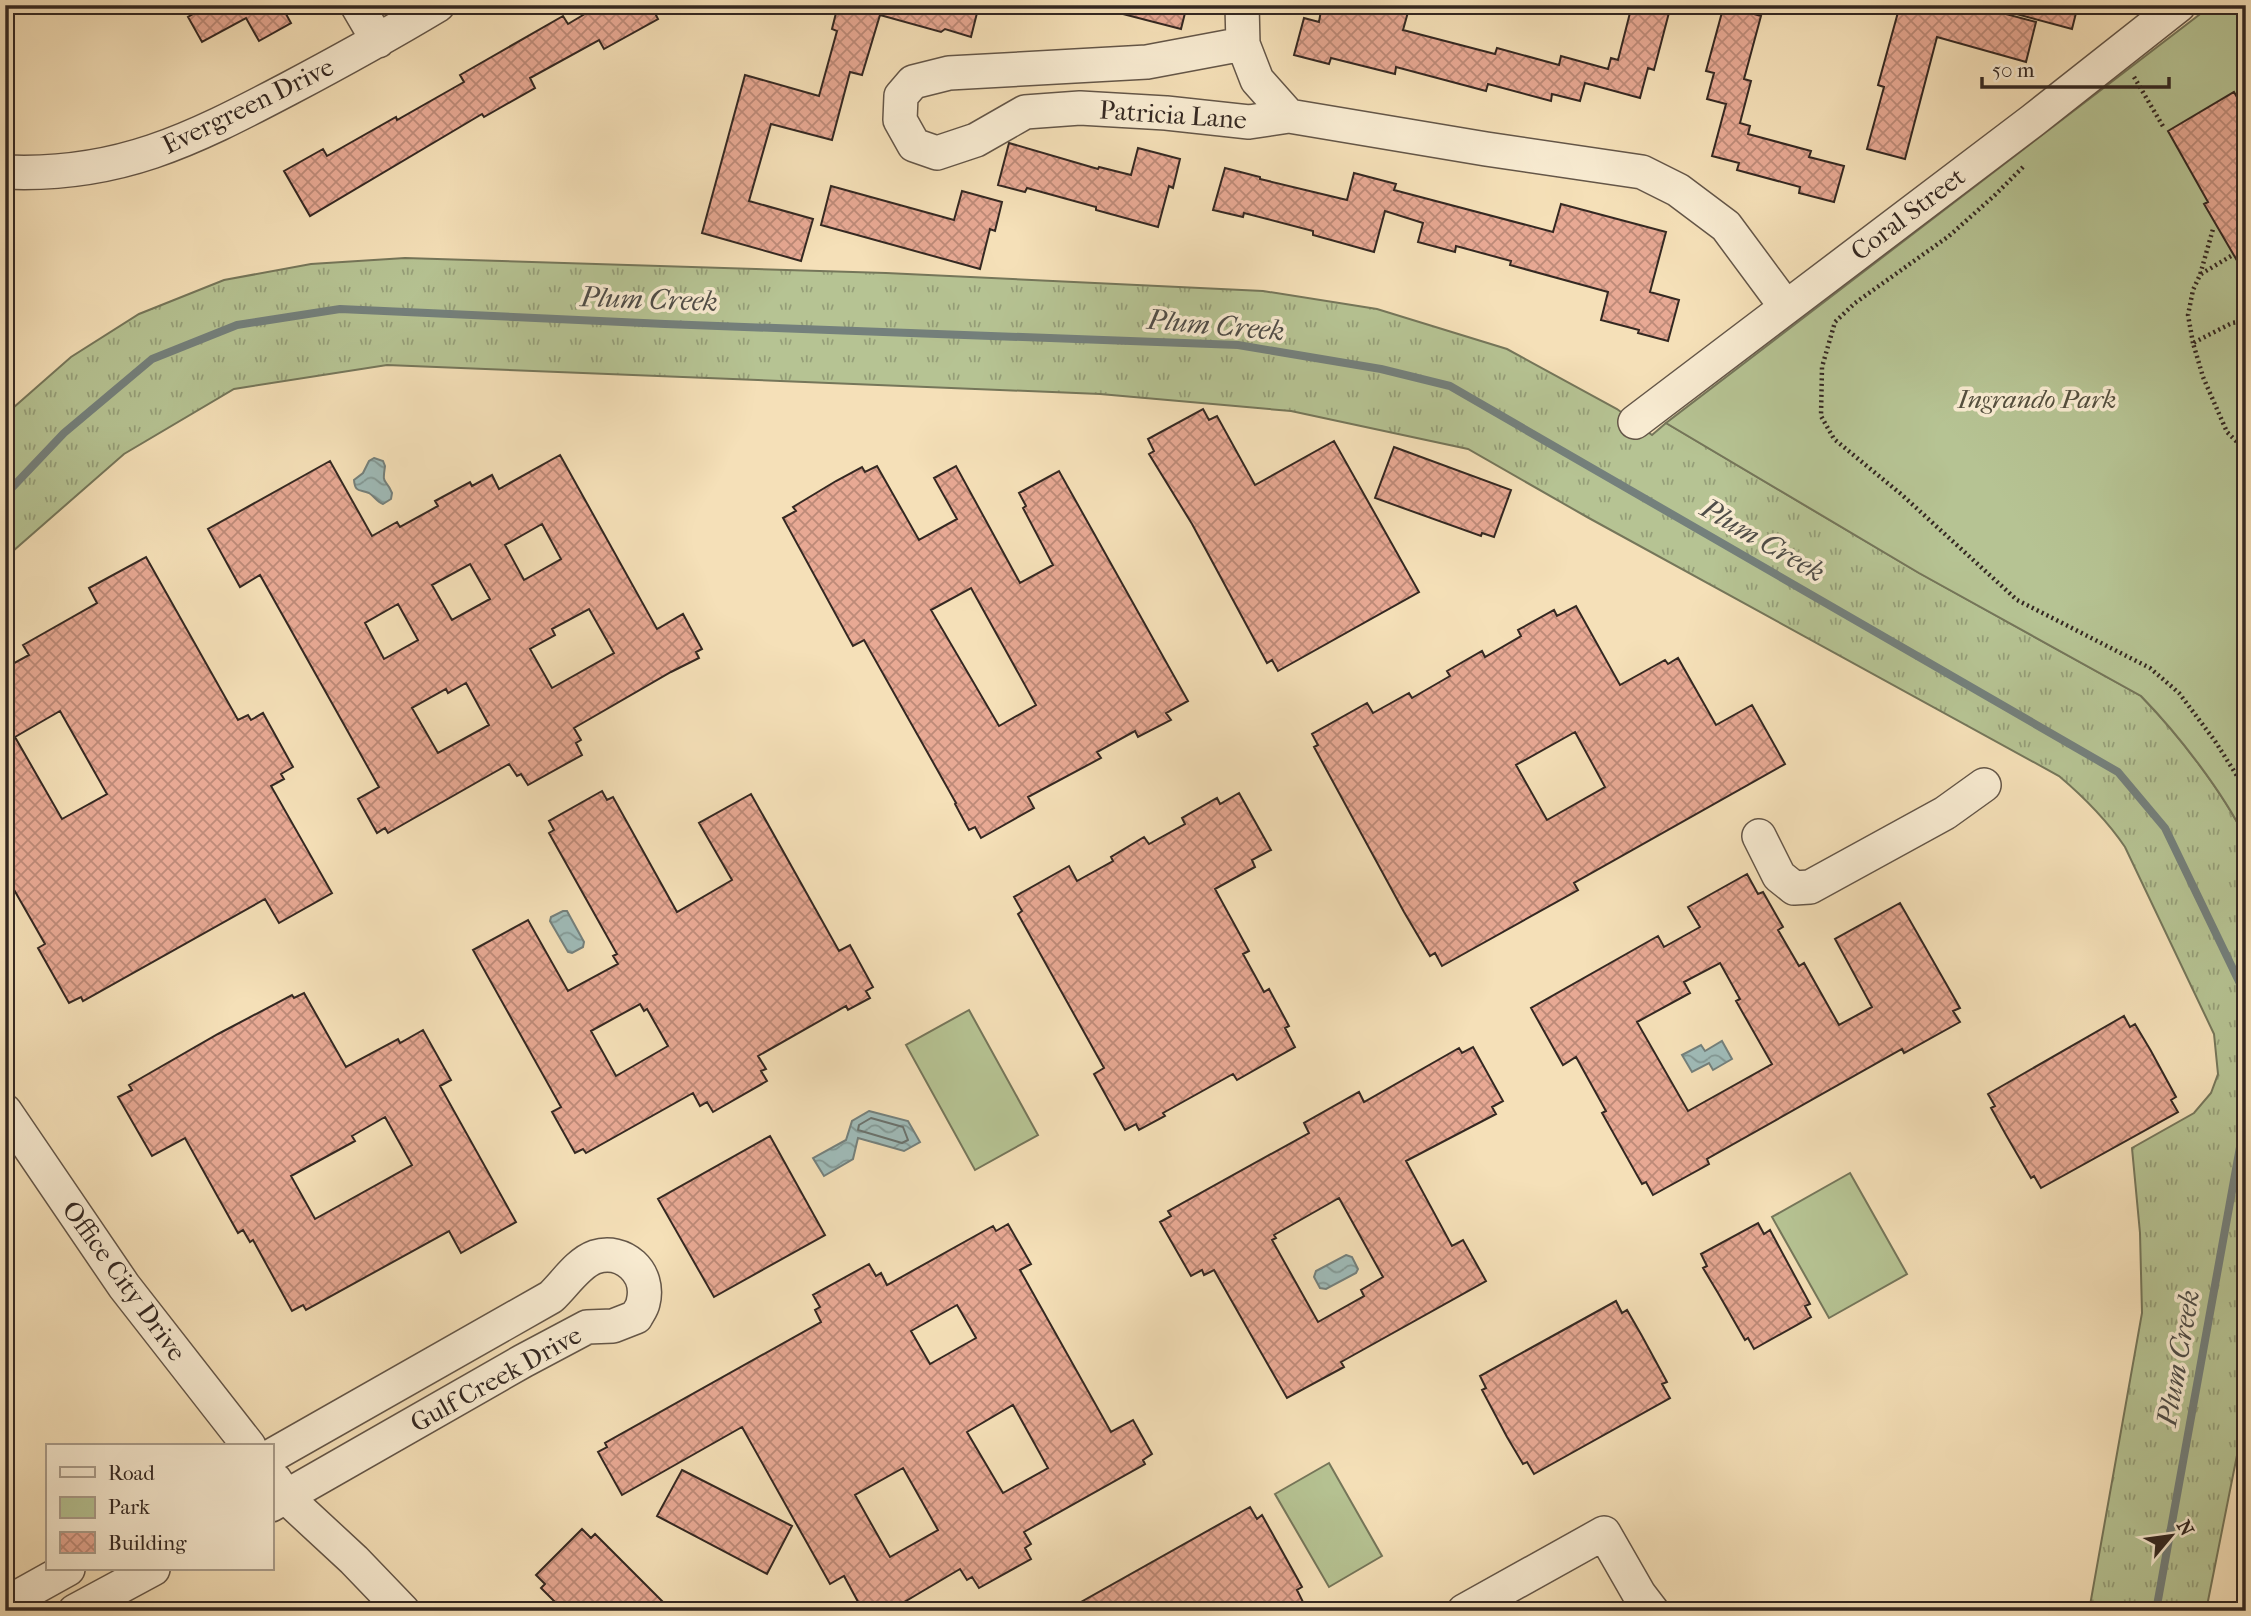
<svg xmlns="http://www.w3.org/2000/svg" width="2251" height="1616" viewBox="0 0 2251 1616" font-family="'IM FELL French Canon',serif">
<defs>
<pattern id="grass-tufts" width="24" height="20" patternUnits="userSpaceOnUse" patternTransform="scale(1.75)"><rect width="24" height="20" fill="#b6c393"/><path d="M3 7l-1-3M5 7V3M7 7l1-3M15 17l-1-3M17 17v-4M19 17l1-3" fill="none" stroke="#959e78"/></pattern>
<pattern id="water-waves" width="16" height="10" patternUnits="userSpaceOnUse" patternTransform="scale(1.75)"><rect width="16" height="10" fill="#9fbbb8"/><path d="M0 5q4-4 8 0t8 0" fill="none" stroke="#829895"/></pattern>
<pattern id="building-cross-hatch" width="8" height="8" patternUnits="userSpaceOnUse" patternTransform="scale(1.75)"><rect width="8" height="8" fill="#e8a994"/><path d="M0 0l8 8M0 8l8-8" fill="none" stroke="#bd8a78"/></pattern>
</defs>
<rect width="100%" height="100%" fill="#f5e0b8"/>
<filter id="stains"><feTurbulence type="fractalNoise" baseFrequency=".00286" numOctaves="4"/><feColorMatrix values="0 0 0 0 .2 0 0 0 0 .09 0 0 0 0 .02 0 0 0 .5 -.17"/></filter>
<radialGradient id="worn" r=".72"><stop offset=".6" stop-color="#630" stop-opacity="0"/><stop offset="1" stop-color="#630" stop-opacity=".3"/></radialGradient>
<path fill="url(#grass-tufts)" stroke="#75765a" stroke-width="2" d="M 405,258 L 886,273 L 1263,291 L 1377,309 L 1507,349 L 1617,409 L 1652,435 L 1666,423 L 1919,573 L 2141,696 C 2178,734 2223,792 2246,839 L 2246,1410 L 2206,1611 L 2089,1611 L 2142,1313 L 2140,1233 L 2132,1148 L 2194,1113 L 2211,1093 L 2218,1074 L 2214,1034 L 2125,847 C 2106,819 2085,798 2059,776 L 1587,517 L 1468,449 L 1291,411 L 1100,394 L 387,365 L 234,389 L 124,454 L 5,558 L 5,415 L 71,357 L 139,314 L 224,280 L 311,264 Z"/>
<path fill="#b6c393" stroke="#75765a" stroke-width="2" d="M 2212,5 L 2246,5 L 2246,839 C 2223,792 2178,734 2141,696 L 1919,573 L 1666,423 Z
M 969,1010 L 1038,1135 L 975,1170 L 906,1045 Z
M 1850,1173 L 1907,1274 L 1829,1318 L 1772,1217 Z
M 1329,1463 L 1382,1556 L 1329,1587 L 1275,1494 Z"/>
<path fill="url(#water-waves)" stroke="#74807c" stroke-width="2" d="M 374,458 L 383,461 L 385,466 C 382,487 385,476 392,493 L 391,499 L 383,504 C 377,502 374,496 369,493 C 360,489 355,493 354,480 L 363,473 L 369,461 Z
M 563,911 L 567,911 L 584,942 L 583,947 L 572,953 L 568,952 L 550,921 L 551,917 Z
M 1722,1041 L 1732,1059 L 1713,1070 L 1709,1063 L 1692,1072 L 1682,1055 L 1701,1045 L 1705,1051 Z
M 869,1111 L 908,1121 L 920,1142 L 904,1151 L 858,1138 L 853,1159 L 824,1176 L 813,1158 L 846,1140 L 852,1121 Z
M 1346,1255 L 1352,1257 L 1358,1269 L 1356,1273 L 1326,1289 L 1320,1288 L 1314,1277 L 1316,1271 Z"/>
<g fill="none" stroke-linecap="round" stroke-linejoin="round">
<path stroke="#6a726d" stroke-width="2" d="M 871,1118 L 903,1127 L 908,1140 L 902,1143 L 858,1130 L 859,1125 Z"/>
<path stroke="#74807c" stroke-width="8" d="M 5,495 L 64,433 L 152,359 L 237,325 L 340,309 L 665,324 L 1238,345 L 1381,369 L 1450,386 L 2118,772 L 2165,828 L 2246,996
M 2156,1611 L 2246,1114"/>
</g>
<path fill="url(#building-cross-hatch)" stroke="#342822" stroke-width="2" fill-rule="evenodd" d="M 209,5 L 281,5 L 291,23 L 259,41 L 246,18 L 202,42 L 188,17 Z
M 600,5 L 651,5 L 658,19 L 604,49 L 599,40 L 530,78 L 535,88 L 484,117 L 482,114 L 310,216 L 284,171 L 323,149 L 327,156 L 396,117 L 397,120 L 464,82 L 460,75 L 563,16 L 568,24 Z
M 838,5 L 979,5 L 971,37 L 945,29 L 941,32 L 880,15 L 862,75 L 850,72 L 832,140 L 771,124 L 749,201 L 813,219 L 801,261 L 702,233 L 745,75 L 819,96 L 837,31 L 832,29 Z
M 1115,5 L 1187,5 L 1181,29 L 1115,12 Z
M 1322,5 L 1410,5 L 1403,30 L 1495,54 L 1497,48 L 1559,65 L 1561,56 L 1608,69 L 1611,58 L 1618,60 L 1632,5 L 1671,5 L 1654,70 L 1648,68 L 1640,98 L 1585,83 L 1580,101 L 1552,94 L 1551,101 L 1488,84 L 1486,91 L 1396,67 L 1395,74 L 1331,58 L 1329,64 L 1294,55 L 1304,18 L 1319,22 Z
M 1724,5 L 1756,5 L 1754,14 L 1761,16 L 1744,79 L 1751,81 L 1740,123 L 1750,126 L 1748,134 L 1811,151 L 1809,157 L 1844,166 L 1834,202 L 1799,193 L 1800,187 L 1737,170 L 1739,163 L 1712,156 L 1726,104 L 1707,99 L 1714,73 L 1706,71 Z
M 1900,5 L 1972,5 L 2036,22 L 2026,62 L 1937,37 L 1905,159 L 1867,149 L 1884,87 L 1878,85 Z
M 2010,5 L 2078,5 L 2072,29 L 2009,12 Z
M 2234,92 L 2246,113 L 2246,276 L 2204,204 L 2208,202 L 2168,131 Z
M 1009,143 L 1098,169 L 1099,167 L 1131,175 L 1138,148 L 1180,159 L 1173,188 L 1169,186 L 1158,227 L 1096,210 L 1096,207 L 1027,188 L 1025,192 L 998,185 Z
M 1225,168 L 1260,177 L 1260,179 L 1347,200 L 1354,173 L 1396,184 L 1394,190 L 1553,232 L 1561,204 L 1666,232 L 1650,292 L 1679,300 L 1668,341 L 1638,333 L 1639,330 L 1601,320 L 1608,292 L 1510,265 L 1511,261 L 1456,246 L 1455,252 L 1418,242 L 1423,223 L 1385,211 L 1374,252 L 1313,235 L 1313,231 L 1244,213 L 1243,217 L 1213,210 Z
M 831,186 L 954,220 L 962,191 L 1002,202 L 995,231 L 990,229 L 980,269 L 821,225 Z
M 1203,409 L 1209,420 L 1217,416 L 1255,485 L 1334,441 L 1419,592 L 1278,671 L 1272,660 L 1267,663 L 1192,524 L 1149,454 L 1154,451 L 1148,439 Z
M 1394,447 L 1511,490 L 1494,537 L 1482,533 L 1481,536 L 1375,498 Z
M 560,455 L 657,629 L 683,614 L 702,649 L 696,652 L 699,658 L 671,672 L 574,728 L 581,740 L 576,743 L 582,755 L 528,785 L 521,774 L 517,776 L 509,764 L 388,833 L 385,828 L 377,833 L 358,799 L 379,787 L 260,575 L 240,587 L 208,529 L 330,461 L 372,536 L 397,522 L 400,527 L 438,506 L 435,501 L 470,482 L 472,486 L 492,475 L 499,489 ZM 542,524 L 561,559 L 524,580 L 505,545 ZM 470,564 L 490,599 L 452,620 L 432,585 ZM 398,604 L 418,640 L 384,659 L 365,623 ZM 589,609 L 614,653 L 552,688 L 530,649 L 555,635 L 552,629 ZM 466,683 L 489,725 L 438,753 L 412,708 L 446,689 L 448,693 Z
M 877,466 L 919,540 L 957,519 L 934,478 L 956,466 L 1020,583 L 1053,565 L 1023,508 L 1026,506 L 1019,493 L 1059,471 L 1188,701 L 1166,713 L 1171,720 L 1138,737 L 1135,731 L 1097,752 L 1101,758 L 1028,797 L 1034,808 L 981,838 L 975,827 L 969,830 L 955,804 L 956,803 L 864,640 L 853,646 L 783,518 L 796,511 L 793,507 L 836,481 L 862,467 L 865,472 ZM 971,588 L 1036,705 L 999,726 L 931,610 Z
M 146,557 L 238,720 L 248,715 L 251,720 L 263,713 L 293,767 L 281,774 L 284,779 L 271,786 L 332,893 L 279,923 L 265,899 L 83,1001 L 81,997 L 69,1003 L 38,948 L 45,944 L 5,874 L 5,668 L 29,655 L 23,645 L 97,603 L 89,588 ZM 60,711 L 107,794 L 62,819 L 15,737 Z
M 1576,606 L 1620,685 L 1665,660 L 1668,664 L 1678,658 L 1716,725 L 1752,705 L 1785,764 L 1574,883 L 1578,890 L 1442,966 L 1435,953 L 1430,956 L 1404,912 L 1314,747 L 1318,745 L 1312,734 L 1367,703 L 1373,713 L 1409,693 L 1412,698 L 1450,676 L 1447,671 L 1482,651 L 1485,657 L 1521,636 L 1518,630 L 1554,610 L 1557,616 ZM 1575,732 L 1605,787 L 1547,820 L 1516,765 Z
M 602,791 L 607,800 L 613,797 L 677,912 L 732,880 L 699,823 L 751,794 L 839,951 L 850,945 L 873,987 L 866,991 L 870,998 L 848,1010 L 846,1006 L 758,1056 L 766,1069 L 761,1071 L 767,1081 L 713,1112 L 707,1102 L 700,1106 L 693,1093 L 586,1153 L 583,1149 L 575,1153 L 552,1112 L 561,1107 L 473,950 L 528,920 L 568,991 L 618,964 L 613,956 L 617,954 L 549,833 L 554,830 L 549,821 ZM 640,1004 L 644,1011 L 647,1009 L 668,1046 L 616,1076 L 591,1031 Z
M 1239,793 L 1271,850 L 1252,860 L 1255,867 L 1215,889 L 1249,951 L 1243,954 L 1264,992 L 1269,989 L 1289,1026 L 1285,1028 L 1295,1047 L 1237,1080 L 1233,1074 L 1163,1113 L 1165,1116 L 1139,1130 L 1136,1124 L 1125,1130 L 1094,1074 L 1104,1068 L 1018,914 L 1022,911 L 1014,897 L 1069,866 L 1077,881 L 1113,861 L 1111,857 L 1144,837 L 1149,844 L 1185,824 L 1182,818 L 1217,798 L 1220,804 Z
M 1747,874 L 1758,894 L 1763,892 L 1783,927 L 1778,930 L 1799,966 L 1804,963 L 1839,1025 L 1872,1007 L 1835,939 L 1900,903 L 1960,1008 L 1953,1011 L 1960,1022 L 1904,1053 L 1902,1049 L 1707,1159 L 1709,1164 L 1653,1195 L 1646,1182 L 1642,1184 L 1602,1113 L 1606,1111 L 1576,1057 L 1563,1065 L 1531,1008 L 1658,936 L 1664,947 L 1700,927 L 1688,907 ZM 1720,963 L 1740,999 L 1736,1001 L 1772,1064 L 1688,1111 L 1637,1022 L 1690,993 L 1684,982 Z
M 304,993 L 346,1067 L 398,1039 L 400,1043 L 423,1030 L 451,1080 L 440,1086 L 516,1222 L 461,1253 L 449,1231 L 306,1310 L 303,1305 L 292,1311 L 253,1240 L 250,1242 L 243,1230 L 238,1233 L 185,1138 L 152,1156 L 118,1097 L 132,1090 L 129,1085 L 218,1034 L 292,995 L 294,998 ZM 385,1117 L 412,1165 L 315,1219 L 291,1176 L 355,1141 L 352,1136 Z
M 2124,1016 L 2130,1027 L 2135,1024 L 2151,1051 L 2176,1097 L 2171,1100 L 2178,1112 L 2041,1188 L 2034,1176 L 2031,1178 L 2006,1135 L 1991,1108 L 1995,1106 L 1988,1094 Z
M 1473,1047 L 1503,1101 L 1492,1107 L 1496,1114 L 1406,1161 L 1452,1246 L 1463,1240 L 1486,1281 L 1341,1362 L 1344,1367 L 1287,1398 L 1214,1270 L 1204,1275 L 1202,1270 L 1191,1276 L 1160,1222 L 1171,1216 L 1168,1211 L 1309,1133 L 1304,1123 L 1359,1092 L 1364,1102 L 1459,1048 L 1462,1053 ZM 1339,1198 L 1383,1277 L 1361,1290 L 1364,1296 L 1318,1322 L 1272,1240 L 1276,1238 L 1274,1235 Z
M 770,1136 L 825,1235 L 714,1297 L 658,1199 Z
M 1758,1223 L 1764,1234 L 1770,1230 L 1784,1256 L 1810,1304 L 1805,1306 L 1811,1317 L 1754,1349 L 1748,1338 L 1745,1340 L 1718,1293 L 1703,1268 L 1707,1266 L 1701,1254 Z
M 1008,1224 L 1031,1264 L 1020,1270 L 1111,1432 L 1133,1420 L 1152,1454 L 1143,1460 L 1145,1464 L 1024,1532 L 1031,1544 L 1025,1548 L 1031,1559 L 979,1588 L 972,1577 L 967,1580 L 960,1569 L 889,1611 L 863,1611 L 844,1576 L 830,1584 L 742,1427 L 622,1495 L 598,1452 L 607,1447 L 605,1443 L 821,1322 L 815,1310 L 820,1307 L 813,1295 L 869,1264 L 876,1276 L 881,1273 L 887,1285 L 993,1226 L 996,1231 ZM 957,1305 L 976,1338 L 930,1364 L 911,1331 ZM 1013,1405 L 1048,1468 L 1003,1493 L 967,1432 ZM 903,1468 L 938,1530 L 890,1557 L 855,1495 Z
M 1616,1301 L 1622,1313 L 1627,1310 L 1642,1336 L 1667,1382 L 1662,1384 L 1670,1398 L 1534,1474 L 1527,1462 L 1523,1464 L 1507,1437 L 1482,1390 L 1486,1388 L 1480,1376 Z
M 682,1470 L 792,1526 L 767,1574 L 657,1516 Z
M 1250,1507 L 1257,1519 L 1262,1515 L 1302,1587 L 1297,1590 L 1303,1602 L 1288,1611 L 1065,1611 Z
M 582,1529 L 591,1538 L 595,1534 L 672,1611 L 564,1611 L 541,1588 L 545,1584 L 536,1575 Z"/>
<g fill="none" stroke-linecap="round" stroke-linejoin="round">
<g stroke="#645648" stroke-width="36">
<path id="minor" d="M 357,5 L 378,41
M 1242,5 L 1243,44 L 1257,80 L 1289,116
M 1243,44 L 1147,62 L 949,73 L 913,82 L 901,96 L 900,120 L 914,145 L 937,153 L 976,140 L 1025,112 L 1080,108 L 1166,113 L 1249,122 L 1289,116 L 1486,149 L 1642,172 L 1678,190 L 1726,226 L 1786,307
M 5,172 C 118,177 191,140 288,89 C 339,62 388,35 438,5
M 1635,422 L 2032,121 L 2179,5
M 1759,836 L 1779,876 L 1794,888 L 1810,887 L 1945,813 L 1984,785
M 5,1111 L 124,1286 L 249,1446
M 271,1456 L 551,1297 C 564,1285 578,1263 595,1257 C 623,1248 651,1272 643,1303 C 642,1308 638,1313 636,1317 L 613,1326 L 587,1327 L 523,1361 L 271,1505
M 275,1480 L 286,1497 L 354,1560 L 403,1611
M 5,1604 L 68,1569
M 75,1611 L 153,1569
M 1464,1611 L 1604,1533 L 1639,1594 L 1652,1611"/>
</g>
<path stroke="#342822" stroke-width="4.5" stroke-dasharray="2 3.5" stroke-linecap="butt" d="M 2134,77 L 2164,128
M 2023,167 L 1995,195 L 1949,236 L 1855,303 L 1835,322 L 1822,367 L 1821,416 L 1834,439 L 1901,494 L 2017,600 L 2150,668 L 2179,693 L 2215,741 L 2246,790
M 2201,274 L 2231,256
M 2246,321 L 2232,323 L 2193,343 L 2203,377 L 2227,432 L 2246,451
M 2193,343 L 2188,315 L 2193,290 L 2200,275 L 2213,229"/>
<use href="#minor" stroke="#f8ebd1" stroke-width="33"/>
</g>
<g text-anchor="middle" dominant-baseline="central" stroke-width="7" stroke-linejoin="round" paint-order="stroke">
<g font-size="26" fill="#342822" stroke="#f8ebd1">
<text transform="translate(248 106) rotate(-26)">Evergreen Drive</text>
<text transform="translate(1173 115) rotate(4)">Patricia Lane</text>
<text transform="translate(1908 214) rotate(-37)">Coral Street</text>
<text transform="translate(124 1281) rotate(54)">Office City Drive</text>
<text transform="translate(496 1379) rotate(-29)">Gulf Creek Drive</text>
</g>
<g font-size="26" font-style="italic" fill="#544f3e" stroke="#f8ebd1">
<text x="2037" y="399">Ingrando Park</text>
</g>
<g font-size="28" font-style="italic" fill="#4f4d48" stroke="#f8ebd1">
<text transform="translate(649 299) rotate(2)">Plum Creek</text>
<text transform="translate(1216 325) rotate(5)">Plum Creek</text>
<text transform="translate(1763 540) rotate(30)">Plum Creek</text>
<text transform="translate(2178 1358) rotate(-80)">Plum Creek</text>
</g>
</g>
<rect width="2251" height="1616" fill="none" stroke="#f5e0b8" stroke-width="28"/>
<rect x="7" y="7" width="2237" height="1602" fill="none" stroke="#342822" stroke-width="3.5"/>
<rect x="14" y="14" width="2223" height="1588" fill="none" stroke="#342822" stroke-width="2"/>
<rect x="46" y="1444" width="228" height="126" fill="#f8ebd1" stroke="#aa9d8b" stroke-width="2"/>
<rect x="60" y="1467" width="35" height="10" fill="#f8ebd1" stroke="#aa9d8b" stroke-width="2"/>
<text x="108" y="1480" font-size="21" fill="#342822">Road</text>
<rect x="60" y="1497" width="35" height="21" fill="#b6c393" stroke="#aa9d8b" stroke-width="2"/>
<text x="108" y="1514" font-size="21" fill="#342822">Park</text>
<rect x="60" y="1532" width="35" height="21" fill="url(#building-cross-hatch)" stroke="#aa9d8b" stroke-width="2"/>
<text x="108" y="1550" font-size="21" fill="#342822">Building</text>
<g transform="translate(2171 1536) rotate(61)" stroke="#f8ebd1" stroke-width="5" paint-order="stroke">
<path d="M0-5L12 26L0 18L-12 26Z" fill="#342822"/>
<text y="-10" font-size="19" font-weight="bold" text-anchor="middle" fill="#342822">N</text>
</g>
<path d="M1982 77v10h187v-10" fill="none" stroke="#342822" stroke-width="3.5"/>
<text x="1992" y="77" font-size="21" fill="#342822" stroke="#f8ebd1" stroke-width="5" paint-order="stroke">50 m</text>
<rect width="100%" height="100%" filter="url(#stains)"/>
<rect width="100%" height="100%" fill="url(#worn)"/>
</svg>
